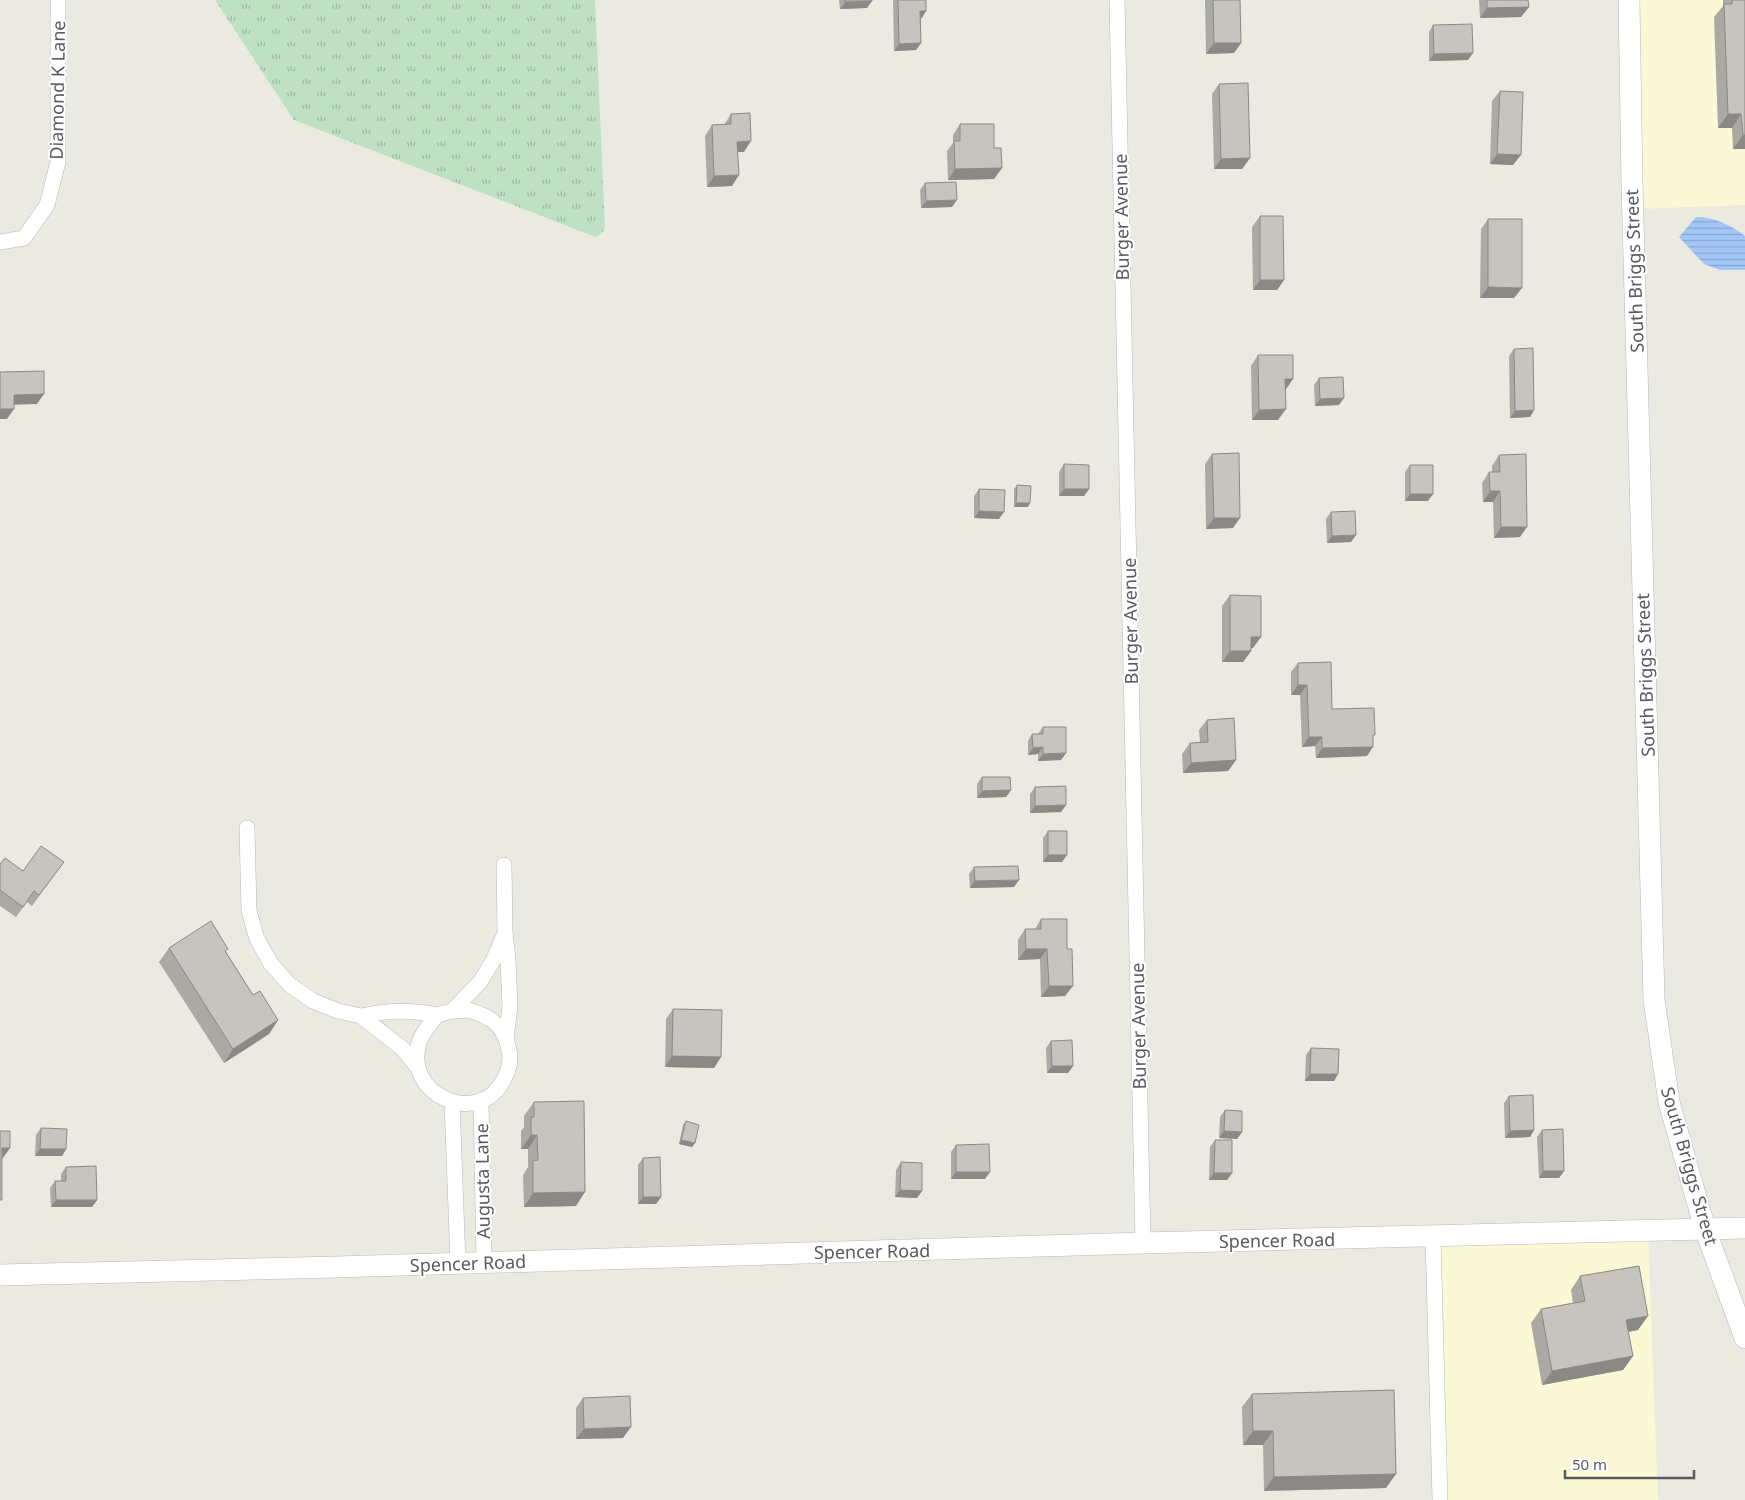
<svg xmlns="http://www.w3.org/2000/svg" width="1745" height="1500" viewBox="0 0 1745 1500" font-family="'Noto Sans',sans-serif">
<defs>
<pattern id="grass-tufts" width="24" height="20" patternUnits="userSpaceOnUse" patternTransform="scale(1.25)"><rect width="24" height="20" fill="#bee1c3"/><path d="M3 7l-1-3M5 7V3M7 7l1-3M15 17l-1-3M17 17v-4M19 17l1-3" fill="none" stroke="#9db9a2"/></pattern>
<pattern id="water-rules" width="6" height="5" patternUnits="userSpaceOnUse" patternTransform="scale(1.25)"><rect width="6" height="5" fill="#a3c6f8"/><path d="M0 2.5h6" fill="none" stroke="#88a4cc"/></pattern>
</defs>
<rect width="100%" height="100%" fill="#ebeae0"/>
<path fill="#faf8d5" d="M 1633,0 L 1745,0 L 1745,205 L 1637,209 Z
M 1648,1234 L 1658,1500 L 1445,1500 L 1438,1239 Z"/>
<path fill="url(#grass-tufts)" d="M 215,0 L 595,0 L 605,230 L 596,237 L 294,120 Z"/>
<path fill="url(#water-rules)" d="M 1696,217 C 1714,217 1731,225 1745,236 L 1745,270 L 1720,270 L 1704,264 L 1679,237 Z"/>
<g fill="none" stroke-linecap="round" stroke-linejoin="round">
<g stroke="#b6b7bc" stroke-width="16">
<path id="street" d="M 1117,0 L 1143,1243
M 0,242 L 24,238 L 47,205 L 58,162 L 58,0
M 247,828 L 249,911 L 257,939 L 271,964 L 290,985 L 313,1001 L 338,1011 L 361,1016 L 403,1049 L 418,1068
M 504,865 L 505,932 L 508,959 L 510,1007 L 506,1038
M 468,1010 C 489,1016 503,1024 508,1046 C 512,1058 510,1068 504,1079 C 480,1129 400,1095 420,1040 C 423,1031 431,1023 437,1015 L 452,1011 Z
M 452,1011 L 480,982 L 493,961 L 505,933
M 361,1016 C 388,1010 410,1010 437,1015
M 481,1100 L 484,1263
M 452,1102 L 458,1263
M 1433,1236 L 1440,1500"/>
</g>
<g stroke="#b6b8be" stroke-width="22">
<path id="secondary" d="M 1629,0 L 1632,182 L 1654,1000 L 1669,1102 L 1705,1229 L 1745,1338
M 0,1275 L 336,1267 L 1143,1243 L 1745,1228"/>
</g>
<use href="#street" stroke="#fff" stroke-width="15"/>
<use href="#secondary" stroke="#fff" stroke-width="21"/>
</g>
<path fill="#aaa9a3" d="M 839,0 L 872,0 L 867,8 L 840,9 Z
M 893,0 L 926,0 L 922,18 L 921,18 L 921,43 L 916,50 L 894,51 Z
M 1205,0 L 1240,0 L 1241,43 L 1234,53 L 1206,54 Z
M 1479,0 L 1528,0 L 1529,7 L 1521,17 L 1480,18 Z
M 1723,0 L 1745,0 L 1745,149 L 1733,149 L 1732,128 L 1718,128 L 1714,17 L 1723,6 Z
M 1433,25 L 1468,60 L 1429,61 L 1429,32 Z
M 1219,84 L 1250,158 L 1242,169 L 1214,169 L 1212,94 Z
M 1500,91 L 1513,165 L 1490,164 L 1492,101 Z
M 731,114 L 744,152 L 738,152 L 732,186 L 707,187 L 705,136 L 712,125 L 724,125 Z
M 960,124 L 994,148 L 1002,168 L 994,179 L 948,180 L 947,151 L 953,143 L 953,135 Z
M 925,183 L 952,207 L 921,208 L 920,190 Z
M 1260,216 L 1284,280 L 1277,290 L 1253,290 L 1252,227 Z
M 1488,219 L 1514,298 L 1480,298 L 1481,229 Z
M 1514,349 L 1534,410 L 1530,417 L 1510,418 L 1509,356 Z
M 1258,355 L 1293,379 L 1286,389 L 1285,389 L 1278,420 L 1252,420 L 1251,366 Z
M 1319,378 L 1339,405 L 1315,406 L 1314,385 Z
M 1212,454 L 1233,528 L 1206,529 L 1205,464 Z
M 1499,455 L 1520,537 L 1494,538 L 1493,502 L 1483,502 L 1482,483 L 1489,472 L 1492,472 L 1492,466 Z
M 1064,464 L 1089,489 L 1084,496 L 1059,496 L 1059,472 Z
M 1410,465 L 1428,501 L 1405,501 L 1405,472 Z
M 1017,485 L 1028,507 L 1014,507 L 1014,489 Z
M 979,489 L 999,519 L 974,518 L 974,496 Z
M 1331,512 L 1356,535 L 1351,542 L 1327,543 L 1326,519 Z
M 1230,595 L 1253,648 L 1251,648 L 1251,651 L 1243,662 L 1222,662 L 1222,606 Z
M 1298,663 L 1332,709 L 1373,737 L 1367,756 L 1316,758 L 1315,746 L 1302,747 L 1300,695 L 1291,695 L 1291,672 Z
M 1207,720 L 1236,760 L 1228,771 L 1183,773 L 1182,754 L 1190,743 L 1200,743 L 1199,730 Z
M 1043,727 L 1066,753 L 1061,760 L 1038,761 L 1038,754 L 1028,755 L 1028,741 L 1032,734 L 1038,734 Z
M 982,777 L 1011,790 L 1006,797 L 977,798 L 977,784 Z
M 1035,787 L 1066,805 L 1061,812 L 1030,813 L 1030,794 Z
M 1048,831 L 1062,862 L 1043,862 L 1043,838 Z
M 64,862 L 32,906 L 27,902 L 16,917 L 0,906 L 0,864 L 23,871 Z
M 974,867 L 1014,887 L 970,888 L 969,874 Z
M 1041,919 L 1067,949 L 1065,996 L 1041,997 L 1040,959 L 1018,960 L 1018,940 L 1025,929 L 1035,929 Z
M 169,948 L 226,952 L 253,995 L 278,1020 L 269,1034 L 224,1063 L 159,962 Z
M 673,1009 L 721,1057 L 714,1068 L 665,1067 L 666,1019 Z
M 1051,1041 L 1073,1066 L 1068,1073 L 1047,1073 L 1046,1048 Z
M 1311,1048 L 1338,1074 L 1334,1081 L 1305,1081 L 1306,1055 Z
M 1509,1096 L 1534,1130 L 1530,1137 L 1505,1138 L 1504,1103 Z
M 534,1102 L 576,1206 L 524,1207 L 523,1175 L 528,1167 L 528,1149 L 521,1149 L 521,1131 L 524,1127 L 524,1116 Z
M 1225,1110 L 1242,1132 L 1237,1139 L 1219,1138 L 1220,1117 Z
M 686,1121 L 695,1143 L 692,1147 L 679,1144 L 683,1125 Z
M 41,1128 L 66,1149 L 62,1156 L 35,1156 L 36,1135 Z
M 1542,1130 L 1564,1171 L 1559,1178 L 1539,1178 L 1537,1137 Z
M 1215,1140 L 1232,1173 L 1227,1180 L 1209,1180 L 1210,1147 Z
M 956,1145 L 985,1179 L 951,1179 L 951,1152 Z
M 643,1158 L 661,1197 L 656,1204 L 638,1204 L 638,1165 Z
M 901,1162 L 922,1191 L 917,1198 L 895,1197 L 896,1170 Z
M 66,1167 L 97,1200 L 92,1207 L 51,1207 L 50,1188 L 55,1181 L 61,1181 L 61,1174 Z
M 1580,1276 L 1638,1330 L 1628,1332 L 1633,1356 L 1623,1370 L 1542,1385 L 1531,1323 L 1541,1309 L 1573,1303 L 1571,1290 Z
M 1252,1394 L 1386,1488 L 1264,1491 L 1263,1445 L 1243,1445 L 1242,1407 Z
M 583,1398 L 623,1438 L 576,1439 L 576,1408 Z"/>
<path fill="#8b8985" d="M 872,1 L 867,8 L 840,9 L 845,2 Z
M 1529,7 L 1521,17 L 1480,18 L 1487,8 Z
M 920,11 L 926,11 L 922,18 L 916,18 Z
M 921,43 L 916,50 L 894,51 L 899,44 Z
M 1214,43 L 1241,43 L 1234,53 L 1206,54 Z
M 1473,53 L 1468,60 L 1429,61 L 1434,54 Z
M 1728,114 L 1741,114 L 1732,128 L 1718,128 Z
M 1743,135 L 1745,135 L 1745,149 L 1733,149 Z
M 751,141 L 744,152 L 730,152 L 737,142 Z
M 1497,154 L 1521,155 L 1513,165 L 1490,164 Z
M 1250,158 L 1242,169 L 1214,169 L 1221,159 Z
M 1002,168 L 994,179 L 948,180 L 955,169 Z
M 739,175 L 732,186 L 707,187 L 714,176 Z
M 957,200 L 952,207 L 921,208 L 926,201 Z
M 1260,280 L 1284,280 L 1277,290 L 1253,290 Z
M 1488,287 L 1522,288 L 1514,298 L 1480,298 Z
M 1285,379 L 1293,379 L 1286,389 L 1278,389 Z
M 44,394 L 37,404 L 6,405 L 14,395 Z
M 1344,398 L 1339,405 L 1315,406 L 1320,399 Z
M 0,409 L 14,409 L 7,419 L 0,419 Z
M 1286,409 L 1278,420 L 1252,420 L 1259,410 Z
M 1534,410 L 1530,417 L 1510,418 L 1515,411 Z
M 1064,489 L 1089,489 L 1084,496 L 1059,496 Z
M 1490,491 L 1500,491 L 1493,502 L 1483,502 Z
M 1410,494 L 1433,494 L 1428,501 L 1405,501 Z
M 1016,503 L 1030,503 L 1028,507 L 1014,507 Z
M 979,511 L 1004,512 L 999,519 L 974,518 Z
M 1214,518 L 1240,518 L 1233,528 L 1206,529 Z
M 1501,527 L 1527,527 L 1520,537 L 1494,538 Z
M 1356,535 L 1351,542 L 1327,543 L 1332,536 Z
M 1251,637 L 1261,637 L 1253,648 L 1243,648 Z
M 1230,651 L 1251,651 L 1243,662 L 1222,662 Z
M 1298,685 L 1307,685 L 1300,695 L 1291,695 Z
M 1309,737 L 1322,737 L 1315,746 L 1302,747 Z
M 1043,747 L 1038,754 L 1028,755 L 1033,748 Z
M 1373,747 L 1367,756 L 1316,758 L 1322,748 Z
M 1066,753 L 1061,760 L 1038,761 L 1043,754 Z
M 1236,760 L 1228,771 L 1183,773 L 1191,763 Z
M 1011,790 L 1006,797 L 977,798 L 982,791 Z
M 1066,805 L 1061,812 L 1030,813 L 1035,806 Z
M 1048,855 L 1067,855 L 1062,862 L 1043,862 Z
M 1019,880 L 1014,887 L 970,888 L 975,881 Z
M 1026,949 L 1047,949 L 1040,959 L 1018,960 Z
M 1049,986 L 1073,986 L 1065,996 L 1041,997 Z
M 278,1020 L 269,1034 L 224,1063 L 233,1049 Z
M 672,1056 L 721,1057 L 714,1068 L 665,1067 Z
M 1052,1066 L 1073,1066 L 1068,1073 L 1047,1073 Z
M 1310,1074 L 1338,1074 L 1334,1081 L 1305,1081 Z
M 1534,1130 L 1530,1137 L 1505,1138 L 1510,1131 Z
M 1224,1131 L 1242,1132 L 1237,1139 L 1219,1138 Z
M 531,1135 L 537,1135 L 528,1149 L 521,1149 Z
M 681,1140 L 695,1143 L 692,1147 L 679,1144 Z
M 2,1148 L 10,1148 L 3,1158 L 0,1158 Z
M 40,1149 L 66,1149 L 62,1156 L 35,1156 Z
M 1543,1171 L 1564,1171 L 1559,1178 L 1539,1178 Z
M 956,1172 L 990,1172 L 985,1179 L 951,1179 Z
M 1214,1173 L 1232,1173 L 1227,1180 L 1209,1180 Z
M 900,1190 L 922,1191 L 917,1198 L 895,1197 Z
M 585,1192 L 576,1206 L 524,1207 L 533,1193 Z
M 643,1197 L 661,1197 L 656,1204 L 638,1204 Z
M 56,1200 L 97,1200 L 92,1207 L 51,1207 Z
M 1648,1316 L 1638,1330 L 1617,1334 L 1626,1320 Z
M 1633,1356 L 1623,1370 L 1542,1385 L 1552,1371 Z
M 631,1427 L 623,1438 L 576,1439 L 584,1429 Z
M 1253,1431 L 1273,1431 L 1263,1445 L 1243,1445 Z
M 1396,1474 L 1386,1488 L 1264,1491 L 1274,1477 Z"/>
<path fill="#c6c4be" stroke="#8b8985" d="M 845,0 L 872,0 L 872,1 L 845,2 Z
M 898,0 L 926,0 L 926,11 L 920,11 L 921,43 L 899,44 Z
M 1213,0 L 1240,0 L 1241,43 L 1214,43 Z
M 1487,0 L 1528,0 L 1529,7 L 1487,8 Z
M 1732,0 L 1745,0 L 1745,135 L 1743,135 L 1741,114 L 1728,114 L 1724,4 L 1732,4 Z
M 1472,24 L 1473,53 L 1434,54 L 1433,25 Z
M 1248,83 L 1250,158 L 1221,159 L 1219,84 Z
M 1500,91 L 1523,92 L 1521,155 L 1497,154 Z
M 750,113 L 751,141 L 737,142 L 739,175 L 714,176 L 712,125 L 731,124 L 731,114 Z
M 960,124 L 994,124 L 994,148 L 1001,148 L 1002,168 L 955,169 L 954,141 L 960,141 Z
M 956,182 L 957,200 L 926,201 L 925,183 Z
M 1260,216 L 1283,216 L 1284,280 L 1260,280 Z
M 1488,219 L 1522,219 L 1522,288 L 1488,287 Z
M 1533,348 L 1534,410 L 1515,411 L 1514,349 Z
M 1258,355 L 1293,355 L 1293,379 L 1285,379 L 1286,409 L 1259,410 Z
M 44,371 L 44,394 L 14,395 L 14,409 L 0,409 L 0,372 Z
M 1343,377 L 1344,398 L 1320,399 L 1319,378 Z
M 1239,453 L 1240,518 L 1214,518 L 1212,454 Z
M 1526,454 L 1527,527 L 1501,527 L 1500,491 L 1490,491 L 1489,472 L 1500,472 L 1499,455 Z
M 1064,464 L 1089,465 L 1089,489 L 1064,489 Z
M 1410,465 L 1433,465 L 1433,494 L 1410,494 Z
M 1017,485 L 1031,486 L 1030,503 L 1016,503 Z
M 979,489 L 1005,490 L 1004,512 L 979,511 Z
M 1355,511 L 1356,535 L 1332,536 L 1331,512 Z
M 1230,595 L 1261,596 L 1261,637 L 1251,637 L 1251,651 L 1230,651 Z
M 1331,662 L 1332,709 L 1374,708 L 1375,735 L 1373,735 L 1373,747 L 1322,748 L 1322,737 L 1309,737 L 1307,685 L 1298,685 L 1298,663 Z
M 1234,718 L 1236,760 L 1191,763 L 1190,743 L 1208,742 L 1207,720 Z
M 1043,727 L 1066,727 L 1066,753 L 1043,754 L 1043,747 L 1033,748 L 1032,734 L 1043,734 Z
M 982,777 L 1010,777 L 1011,790 L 982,791 Z
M 1066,786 L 1066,805 L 1035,806 L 1035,787 Z
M 1048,831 L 1067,831 L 1067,855 L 1048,855 Z
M 41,846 L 64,862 L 39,895 L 34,891 L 23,907 L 0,890 L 0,864 L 5,858 L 23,871 Z
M 1018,866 L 1019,880 L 975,881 L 974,867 Z
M 1041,919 L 1067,919 L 1067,949 L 1072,949 L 1073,986 L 1049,986 L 1047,949 L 1026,949 L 1025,929 L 1041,929 Z
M 211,921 L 228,949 L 225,951 L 253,995 L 260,991 L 278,1020 L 233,1049 L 169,948 Z
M 673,1009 L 722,1010 L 721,1057 L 672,1056 Z
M 1072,1040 L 1073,1066 L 1052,1066 L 1051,1041 Z
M 1311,1048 L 1339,1049 L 1338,1074 L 1310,1074 Z
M 1533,1095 L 1534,1130 L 1510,1131 L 1509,1096 Z
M 584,1101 L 585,1192 L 533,1193 L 533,1161 L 538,1160 L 537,1135 L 531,1135 L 531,1117 L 534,1117 L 534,1102 Z
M 1225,1110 L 1242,1111 L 1242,1132 L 1224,1131 Z
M 686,1121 L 699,1125 L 695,1143 L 681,1140 Z
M 41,1128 L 67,1129 L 66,1149 L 40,1149 Z
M 1563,1129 L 1564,1171 L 1543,1171 L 1542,1130 Z
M 0,1131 L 10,1131 L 10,1148 L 2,1148 L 2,1200 L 0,1200 Z
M 1215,1140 L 1232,1140 L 1232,1173 L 1214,1173 Z
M 989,1144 L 990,1172 L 956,1172 L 956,1145 Z
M 660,1157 L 661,1197 L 643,1197 L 643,1158 Z
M 901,1162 L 922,1163 L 922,1191 L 900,1190 Z
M 96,1166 L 97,1200 L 56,1200 L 55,1181 L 66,1181 L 66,1167 Z
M 1639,1266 L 1648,1316 L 1626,1320 L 1633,1356 L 1552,1371 L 1541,1309 L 1585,1301 L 1580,1276 Z
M 1394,1390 L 1396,1474 L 1274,1477 L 1273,1431 L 1253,1431 L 1252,1394 Z
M 630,1396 L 631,1427 L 584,1429 L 583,1398 Z"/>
<g text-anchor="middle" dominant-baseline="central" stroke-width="4" stroke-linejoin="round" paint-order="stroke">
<g font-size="18" fill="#595b60" stroke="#fff">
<text transform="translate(57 90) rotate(-89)">Diamond K Lane</text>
<text transform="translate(1121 217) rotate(-91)">Burger Avenue</text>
<text transform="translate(1634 271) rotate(-92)">South Briggs Street</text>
<text transform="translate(1130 621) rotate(-91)">Burger Avenue</text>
<text transform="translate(1645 675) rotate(-92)">South Briggs Street</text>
<text transform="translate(1138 1026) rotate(-91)">Burger Avenue</text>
<text transform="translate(1690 1166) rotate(74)">South Briggs Street</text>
<text transform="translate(482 1181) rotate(-91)">Augusta Lane</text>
<text transform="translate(1277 1240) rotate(-1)">Spencer Road</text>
<text transform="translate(872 1251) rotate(-1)">Spencer Road</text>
<text transform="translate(468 1263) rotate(-2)">Spencer Road</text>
</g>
</g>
<path d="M1565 1470v8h129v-8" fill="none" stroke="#595b60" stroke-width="2.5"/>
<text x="1572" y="1470" font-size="15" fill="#595b60" stroke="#ffffff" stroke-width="4" paint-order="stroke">50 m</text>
</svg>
